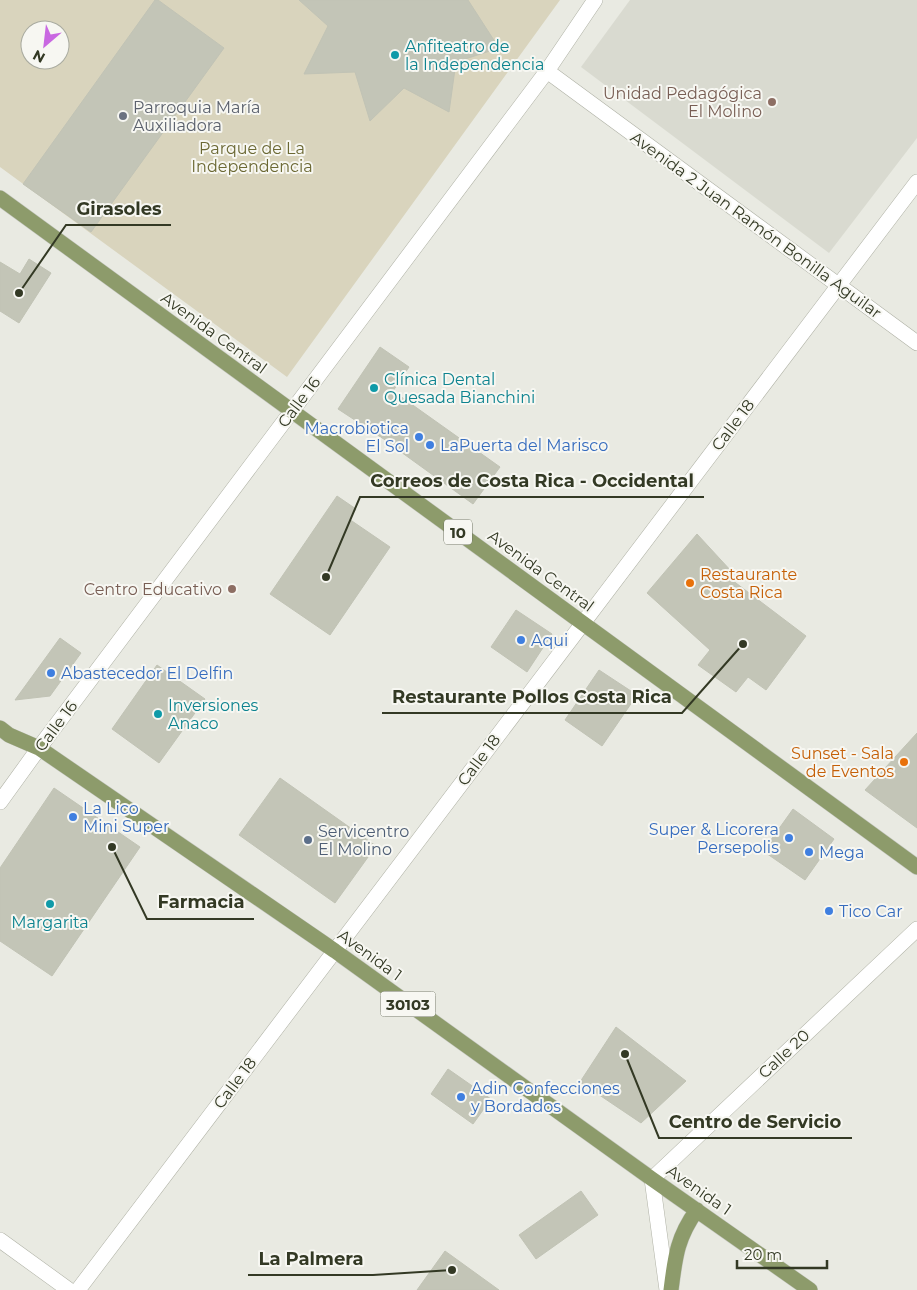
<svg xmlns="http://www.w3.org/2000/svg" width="917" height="1290" viewBox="0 0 917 1290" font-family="Montserrat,sans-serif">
<rect width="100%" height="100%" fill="#e9eae2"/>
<path fill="#d9dad0" d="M 630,0 L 917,0 L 917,138 L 829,253 L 581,67 Z"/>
<path fill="#d9d4bd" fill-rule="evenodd" d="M 0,0 L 560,0 L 287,377 L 0,167 ZM 30,30 L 60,30 L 60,60 L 30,60 Z"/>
<path fill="#c3c5b7" stroke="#c1c3b5" d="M 155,0 L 158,0 L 224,48 L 91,232 L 23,184 Z
M 299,0 L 468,0 L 499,48 L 456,62 L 449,112 L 404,88 L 370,121 L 355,72 L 304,74 L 328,26 Z
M 29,259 L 51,273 L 19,323 L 0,311 L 0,262 L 20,274 Z
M 380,347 L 409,367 L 393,391 L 500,467 L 473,504 L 401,452 L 402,451 L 338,409 Z
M 337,496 L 356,509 L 349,519 L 390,547 L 330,635 L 270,594 Z
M 697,534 L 732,572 L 728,577 L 806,636 L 766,690 L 748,677 L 736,692 L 698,665 L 710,650 L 647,593 Z
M 516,610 L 552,634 L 527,672 L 491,647 Z
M 60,638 L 81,653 L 50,696 L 15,700 Z
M 157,665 L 205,699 L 159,763 L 112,729 Z
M 599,670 L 637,695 L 602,746 L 565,720 Z
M 917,733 L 917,828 L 865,790 Z
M 280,778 L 376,846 L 335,903 L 239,835 Z
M 54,788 L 140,847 L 52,976 L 0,941 L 0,868 Z
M 793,809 L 834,839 L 805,880 L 763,851 Z
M 616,1027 L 686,1081 L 641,1123 L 580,1082 Z
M 448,1069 L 491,1099 L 473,1124 L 431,1094 Z
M 581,1191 L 598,1215 L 536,1259 L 519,1235 Z
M 445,1251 L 499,1290 L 417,1290 Z"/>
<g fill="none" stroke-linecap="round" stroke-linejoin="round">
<g stroke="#afb1a5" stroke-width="16">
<path id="minor" d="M 547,71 L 917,343
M 0,802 L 39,748 L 547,71 L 595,0
M 0,1240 L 69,1290
M 78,1290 L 917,182
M 667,1290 L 652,1179 L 917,929"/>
</g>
<g stroke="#c6c8c2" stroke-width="16">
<path id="major" d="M 0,198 L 917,867
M 0,728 L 9,735 L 39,748 L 335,951 L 652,1179 L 810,1290
M 671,1290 C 675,1258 677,1237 697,1210"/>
</g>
<use href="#minor" stroke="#fff" stroke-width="15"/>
<use href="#major" stroke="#8d9b6b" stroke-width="15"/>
</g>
<g fill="#0f9aa8" stroke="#f7f7f2" stroke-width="2">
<circle cx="395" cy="55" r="5"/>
<circle cx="374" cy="388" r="5"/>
<circle cx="158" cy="714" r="5"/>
<circle cx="50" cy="904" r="5"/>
</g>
<g fill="#8d6e63" stroke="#f7f7f2" stroke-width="2">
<circle cx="772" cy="102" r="5"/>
<circle cx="232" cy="589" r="5"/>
</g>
<circle fill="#6b7280" stroke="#f7f7f2" stroke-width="2" cx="123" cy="116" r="5"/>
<g fill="#3f7fe0" stroke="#f7f7f2" stroke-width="2">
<circle cx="419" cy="437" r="5"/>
<circle cx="430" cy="445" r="5"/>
<circle cx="521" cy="640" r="5"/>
<circle cx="51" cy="673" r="5"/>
<circle cx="73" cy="817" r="5"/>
<circle cx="789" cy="838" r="5"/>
<circle cx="809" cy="852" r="5"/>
<circle cx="829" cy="911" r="5"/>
<circle cx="461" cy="1097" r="5"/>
</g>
<g fill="#e8710a" stroke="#f7f7f2" stroke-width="2">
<circle cx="690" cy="583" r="5"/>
<circle cx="904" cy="762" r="5"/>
</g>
<circle fill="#5c6f8a" stroke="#f7f7f2" stroke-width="2" cx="308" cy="840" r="5"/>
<g text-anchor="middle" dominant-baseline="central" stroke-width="4" stroke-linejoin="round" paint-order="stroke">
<g fill="#f7f7f2" stroke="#6e7262" stroke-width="1">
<rect x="444" y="519.5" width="28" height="25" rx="4"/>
<rect x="380.5" y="991.5" width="55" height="25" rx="4"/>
</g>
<g font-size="15" font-weight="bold" fill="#333924">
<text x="458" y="532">10</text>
<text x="408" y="1004">30103</text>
</g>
<g font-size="16" fill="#0d838f" stroke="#f7f7f2" text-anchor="start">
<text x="405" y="46">Anfiteatro de<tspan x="405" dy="18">la Independencia</tspan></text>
<text x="384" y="379">Clínica Dental<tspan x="384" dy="18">Quesada Bianchini</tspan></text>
<text x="168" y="705">Inversiones<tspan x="168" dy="18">Anaco</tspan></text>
<text x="50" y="922" text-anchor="middle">Margarita</text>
</g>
<g font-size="16" fill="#785e54" stroke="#f7f7f2" text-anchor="end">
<text x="762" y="93">Unidad Pedagógica<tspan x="762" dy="18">El Molino</tspan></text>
<text x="222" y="589">Centro Educativo</text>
</g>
<g font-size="16" fill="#5b616d" stroke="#f7f7f2" text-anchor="start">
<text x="133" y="107">Parroquia María<tspan x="133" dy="18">Auxiliadora</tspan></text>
</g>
<g font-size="16" fill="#6b6833" stroke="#f7f7f2">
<text x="252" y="148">Parque de La<tspan x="252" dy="18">Independencia</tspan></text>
</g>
<g font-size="16" fill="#333924" stroke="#f7f7f2">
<text transform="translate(756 225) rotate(36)">Avenida 2 Juan Ramón Bonilla Aguilar</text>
<text transform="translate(214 333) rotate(36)">Avenida Central</text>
<text transform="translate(299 402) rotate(-53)">Calle 16</text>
<text transform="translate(733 425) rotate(-53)">Calle 18</text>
<text transform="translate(541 571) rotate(36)">Avenida Central</text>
<text transform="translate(56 726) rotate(-53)">Calle 16</text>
<text transform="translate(479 760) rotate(-53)">Calle 18</text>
<text transform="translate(370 955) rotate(36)">Avenida 1</text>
<text transform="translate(784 1054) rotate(-43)">Calle 20</text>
<text transform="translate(235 1083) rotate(-53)">Calle 18</text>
<text transform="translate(699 1190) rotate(35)">Avenida 1</text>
</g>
<g font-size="16" fill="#366cbe" stroke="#f7f7f2" text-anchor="start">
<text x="409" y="428" text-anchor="end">Macrobiotica<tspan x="409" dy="18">El Sol</tspan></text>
<text x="440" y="445">LaPuerta del Marisco</text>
<text x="531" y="640">Aqui</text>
<text x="61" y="673">Abastecedor El Delfin</text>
<text x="83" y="808">La Lico<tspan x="83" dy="18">Mini Super</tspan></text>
<text x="779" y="829" text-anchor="end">Super &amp; Licorera<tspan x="779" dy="18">Persepolis</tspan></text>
<text x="819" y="852">Mega</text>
<text x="839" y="911">Tico Car</text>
<text x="471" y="1088">Adin Confecciones<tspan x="471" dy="18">y Bordados</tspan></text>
</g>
<g font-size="16" fill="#c56008" stroke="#f7f7f2" text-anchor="start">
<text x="700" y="574">Restaurante<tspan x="700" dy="18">Costa Rica</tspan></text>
<text x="894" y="753" text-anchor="end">Sunset - Sala<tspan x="894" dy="18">de Eventos</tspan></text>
</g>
<g font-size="16" fill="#4e5e75" stroke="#f7f7f2" text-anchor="start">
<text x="318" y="831">Servicentro<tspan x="318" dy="18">El Molino</tspan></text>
</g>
</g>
<path fill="none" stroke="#333924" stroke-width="2" d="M19 293L66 225H171M326 577L360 497H704M743 644L682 713H382M112 847L147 919H254M625 1054L659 1138H852M452 1270L373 1275H248"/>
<g fill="#333924" stroke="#f7f7f2" stroke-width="2">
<circle cx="19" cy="293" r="5"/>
<circle cx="326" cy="577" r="5"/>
<circle cx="743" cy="644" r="5"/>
<circle cx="112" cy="847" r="5"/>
<circle cx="625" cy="1054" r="5"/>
<circle cx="452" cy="1270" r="5"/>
</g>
<g font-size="18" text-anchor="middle" font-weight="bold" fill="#333924" stroke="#f7f7f2" stroke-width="4" stroke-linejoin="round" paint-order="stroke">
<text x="119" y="215">Girasoles</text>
<text x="532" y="487">Correos de Costa Rica - Occidental</text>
<text x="532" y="703">Restaurante Pollos Costa Rica</text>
<text x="201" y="908">Farmacia</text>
<text x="755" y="1128">Centro de Servicio</text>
<text x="311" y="1265">La Palmera</text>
</g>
<g transform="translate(45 45) rotate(208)"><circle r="24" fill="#f7f7f2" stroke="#a9aba0"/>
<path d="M0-4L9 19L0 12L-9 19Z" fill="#c968e1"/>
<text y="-8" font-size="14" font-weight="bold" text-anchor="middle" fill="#333924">N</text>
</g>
<path d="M737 1260v8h90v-8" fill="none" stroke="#333924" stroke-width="2.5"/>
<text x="744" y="1260" font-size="15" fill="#333924" stroke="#f7f7f2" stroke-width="4" paint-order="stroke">20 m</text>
</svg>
